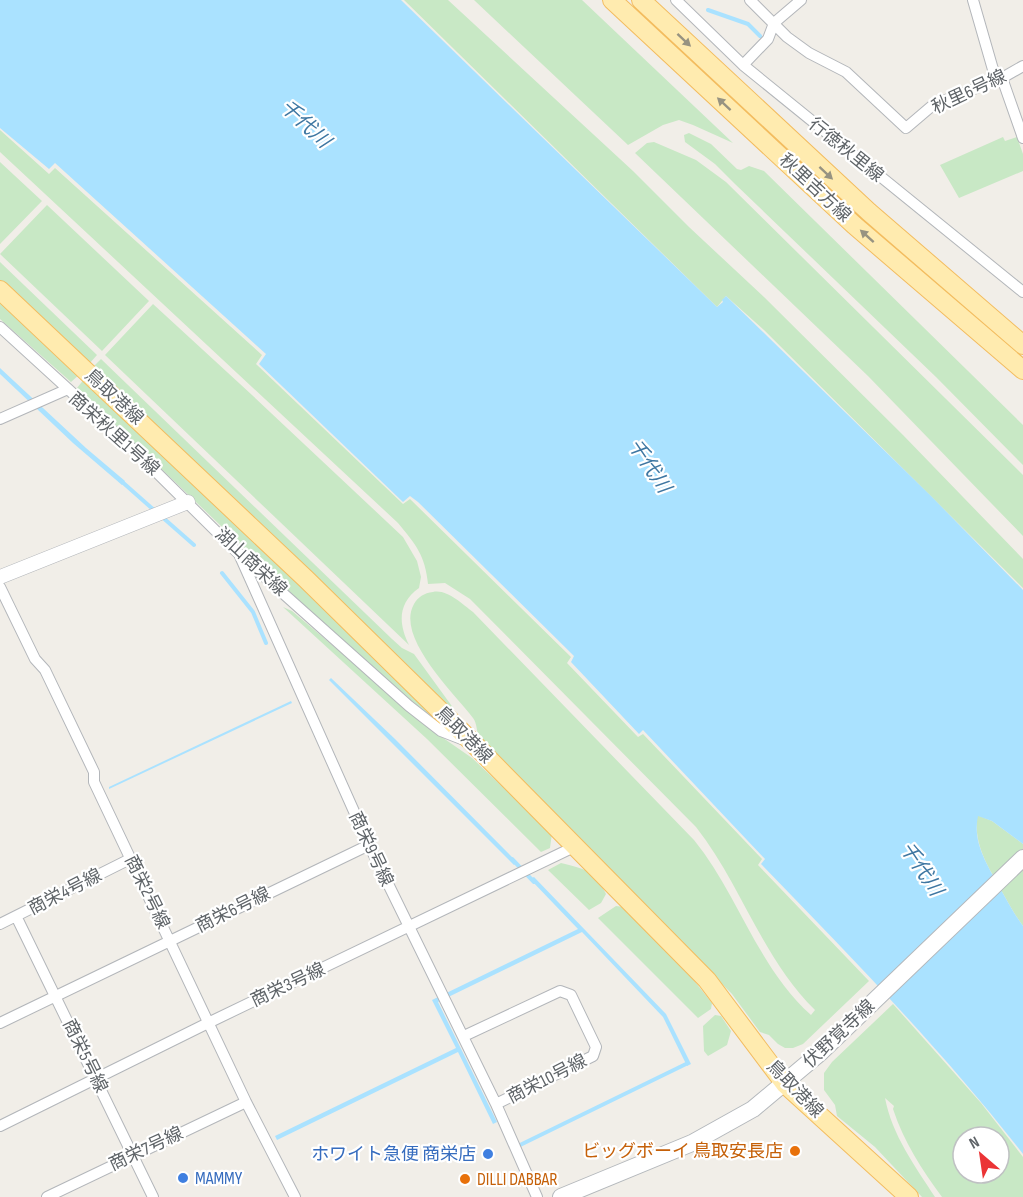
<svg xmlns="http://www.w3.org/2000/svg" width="1023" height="1197" viewBox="0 0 1023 1197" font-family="'Sofia Sans Condensed','Noto Sans JP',sans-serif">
<rect width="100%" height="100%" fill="#f1eee8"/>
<path fill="#c8e8c5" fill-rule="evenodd" d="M 404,0 L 448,0 L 633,171 L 689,227 L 764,297 L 903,435 L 1023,559 L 1023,588 L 764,330 L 726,296 L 717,307 Z
M 474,0 L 582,0 L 733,143 L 693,125 L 679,120 L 663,125 L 628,145 Z
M 0,130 L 49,174 L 55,168 L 262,355 L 256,364 L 403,504 L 410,499 L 571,657 L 567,663 L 638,737 L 643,734 L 762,859 L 758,865 L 869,981 L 803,1044 L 793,1048 L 785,1048 L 778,1044 L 769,1035 L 760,1032 L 732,994 L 479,740 C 477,733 477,723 473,718 C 454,693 395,637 414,604 C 418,597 424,593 433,592 C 447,589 462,604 473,612 L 694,840 C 738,894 758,968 811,1015 L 815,1010 C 763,960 741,884 696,827 L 470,599 L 445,583 L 428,584 C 425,555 416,545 398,523 L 0,152 Z
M 689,133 L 711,144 L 737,169 L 741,170 L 749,166 L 764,171 L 1023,425 L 1023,465 L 936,377 L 735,184 L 715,164 L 685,142 L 684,135 Z
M 1003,137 L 1005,141 L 1017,137 L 1023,154 L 1023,171 L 959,198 L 940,165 Z
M 654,142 L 696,160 L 726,182 L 1023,475 L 1023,536 L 868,376 L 635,153 L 647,143 Z
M 0,162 L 42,201 L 0,244 Z
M 47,205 L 149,301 L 102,351 L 0,254 Z
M 0,262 L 97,355 L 89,364 L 0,282 Z
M 0,300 L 80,374 L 71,382 L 0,319 Z
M 153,304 L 252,395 L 403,537 L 417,561 L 421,577 L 419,588 C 398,603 398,623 409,645 L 105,355 Z
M 101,359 L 392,639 L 402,648 L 414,654 L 454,709 L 454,714 L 93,367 Z
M 85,378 L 449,726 L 441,724 L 419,708 L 293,595 L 77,388 Z
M 283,607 L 292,611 L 436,733 L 472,758 L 552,833 L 550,848 L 541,852 L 427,739 Z
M 977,815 L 992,821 L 1023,844 L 1023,926 C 1014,914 1008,902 1001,890 C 987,864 974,846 977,815 Z
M 561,863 C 584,869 595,870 606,894 L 601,903 L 589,910 L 548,870 Z
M 616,906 L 624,907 L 688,973 L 712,1003 L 711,1009 L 698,1018 L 598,918 Z
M 893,1004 L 981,1103 L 1023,1157 L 1023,1197 L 942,1197 C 922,1170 904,1142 893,1109 L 894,1106 L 885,1098 C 892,1135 915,1166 935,1197 L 922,1197 L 875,1147 L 837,1116 L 835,1105 L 824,1090 L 824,1073 L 832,1062 ZM 963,1137 L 999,1137 L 999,1173 L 963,1173 Z
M 715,1015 L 721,1016 L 731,1031 L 727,1045 L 708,1056 L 704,1051 L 703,1026 Z"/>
<path fill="#aae2ff" d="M 0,0 L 401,0 L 717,307 L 723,302 L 722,300 L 726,296 L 931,496 L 1023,590 L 1023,844 L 992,821 L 978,816 C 972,843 988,866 1001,890 C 1008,902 1014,914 1023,926 L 1023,1154 C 943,1051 852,958 761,864 L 765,859 L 643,730 L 639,734 L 571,662 L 574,656 L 418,502 L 410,496 L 403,502 L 259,364 L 266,354 L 55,163 L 49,169 L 0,128 Z
M 0,368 L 86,448 L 125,481 L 122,485 L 73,443 L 0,374 Z
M 331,678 L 395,739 L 517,862 L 514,865 L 329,680 Z
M 291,701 L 292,703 L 109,789 L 109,787 Z
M 534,877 L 666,1014 L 691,1064 L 687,1066 L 663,1017 L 582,932 L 438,1002 L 497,1122 L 493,1124 L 458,1052 L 277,1140 L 275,1136 L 456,1048 L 432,1000 L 578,929 L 530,879 Z"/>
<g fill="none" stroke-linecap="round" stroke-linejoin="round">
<path stroke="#aae2ff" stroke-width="4" d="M 708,10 L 748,24 L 760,36
M 120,480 L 155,511
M 161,516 L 194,545
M 222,573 L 253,612 L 266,643
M 512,859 L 534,882
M 518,1146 L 686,1064"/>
<g stroke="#b3b6ba" stroke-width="12">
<path id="minor" d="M 676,0 L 743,65 L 1023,292
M 750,0 L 787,37 L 809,53 L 846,72 L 906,128 L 933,105 L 1002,78 L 1023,66
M 973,0 L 994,73 L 1002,78 L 1023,138
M 743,65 L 768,39 L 774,23 L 801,0
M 0,327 L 68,389
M 0,419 L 68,389 L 138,454 L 239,554 L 409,706 L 441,731 L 464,740
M 239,554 L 369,845 L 496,1104 L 537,1197
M 0,587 L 35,659 L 45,670 L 94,772 L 94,782 L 246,1102 L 295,1197
M 16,916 L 153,1197
M 0,924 L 130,859
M 0,1023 L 369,845
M 464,1036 L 560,991 L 571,995 L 596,1047 L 593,1056 L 496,1104
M 0,1126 L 208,1023 L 576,846
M 47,1197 L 246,1102"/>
</g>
<g stroke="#b3b6ba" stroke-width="15">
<path id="tertiary" d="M 0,577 L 188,502"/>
</g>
<g stroke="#b4b8bc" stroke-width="18">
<path id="secondary" d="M 561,1197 L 692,1143 L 753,1109 L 821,1052 L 1023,858"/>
</g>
<g stroke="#f3bc5f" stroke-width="20">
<path id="primary" d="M 612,0 L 854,225 L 1023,370
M 641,0 L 869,212 L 1023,345
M 0,290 L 306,579 L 473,743 L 707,980 L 785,1084 L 909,1197"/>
</g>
<use href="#minor" stroke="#fff" stroke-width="10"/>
<use href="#tertiary" stroke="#fff" stroke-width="14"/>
<use href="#secondary" stroke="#fff" stroke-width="16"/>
<use href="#primary" stroke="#ffebaf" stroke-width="18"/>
</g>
<defs><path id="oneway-solid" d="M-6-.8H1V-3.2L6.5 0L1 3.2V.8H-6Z" transform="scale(1.5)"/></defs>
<g fill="#979381">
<use href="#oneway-solid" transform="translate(684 40) rotate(43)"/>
<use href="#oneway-solid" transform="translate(724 104) rotate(-137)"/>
<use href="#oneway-solid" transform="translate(826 173) rotate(43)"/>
<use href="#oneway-solid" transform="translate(867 236) rotate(-138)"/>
</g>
<g fill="#e8710a" stroke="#fff" stroke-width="2">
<circle cx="795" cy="1151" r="6"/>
<circle cx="465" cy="1179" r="6"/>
</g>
<g fill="#3f7fe0" stroke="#fff" stroke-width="2">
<circle cx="488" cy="1154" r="6"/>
<circle cx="183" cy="1178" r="6"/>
</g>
<g text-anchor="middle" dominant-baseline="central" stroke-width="4.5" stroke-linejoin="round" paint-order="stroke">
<g font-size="18" fill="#5f6468" stroke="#fff">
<text transform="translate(969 92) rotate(-25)">秋里6号線</text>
<text transform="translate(846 150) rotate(39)">行徳秋里線</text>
<text transform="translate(815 188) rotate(43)">秋里吉方線</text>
<text transform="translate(114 397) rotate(43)">鳥取港線</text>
<text transform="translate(114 434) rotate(42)">商栄秋里1号線</text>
<text transform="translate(251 562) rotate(43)">湖山商栄線</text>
<text transform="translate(464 735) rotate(45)">鳥取港線</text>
<text transform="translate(371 849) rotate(65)">商栄9号線</text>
<text transform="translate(65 892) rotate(-27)">商栄4号線</text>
<text transform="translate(147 892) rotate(64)">商栄2号線</text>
<text transform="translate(233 910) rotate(-26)">商栄6号線</text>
<text transform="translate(288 985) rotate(-25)">商栄3号線</text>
<text transform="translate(839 1034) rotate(-43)">伏野覚寺線</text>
<text transform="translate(85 1056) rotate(64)">商栄5号線</text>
<text transform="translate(547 1079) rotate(-27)">商栄10号線</text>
<text transform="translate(795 1089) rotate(46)">鳥取港線</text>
<text transform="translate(146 1149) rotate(-25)">商栄7号線</text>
</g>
<g font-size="18" fill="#c56008" stroke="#fff" text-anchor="end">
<text x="783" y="1151">ビッグボーイ 鳥取安長店</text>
<text x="477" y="1179" text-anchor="start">DILLI DABBAR</text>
</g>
<g font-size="18" fill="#366cbe" stroke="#fff" text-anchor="end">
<text x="476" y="1154">ホワイト急便 商栄店</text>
<text x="195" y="1178" text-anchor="start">MAMMY</text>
</g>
<g font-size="20" font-style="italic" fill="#3e77a2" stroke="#fff">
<text transform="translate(305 124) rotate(43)">千代川</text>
<text transform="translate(649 466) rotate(56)">千代川</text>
<text transform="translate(921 869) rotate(56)">千代川</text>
</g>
</g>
<g transform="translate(981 1155) rotate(331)"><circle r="28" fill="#ffffff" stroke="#bfc1c3" stroke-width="1.5"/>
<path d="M0-4.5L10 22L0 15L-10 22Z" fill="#eb3436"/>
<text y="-9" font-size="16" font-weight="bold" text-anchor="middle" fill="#5f6468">N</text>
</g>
</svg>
